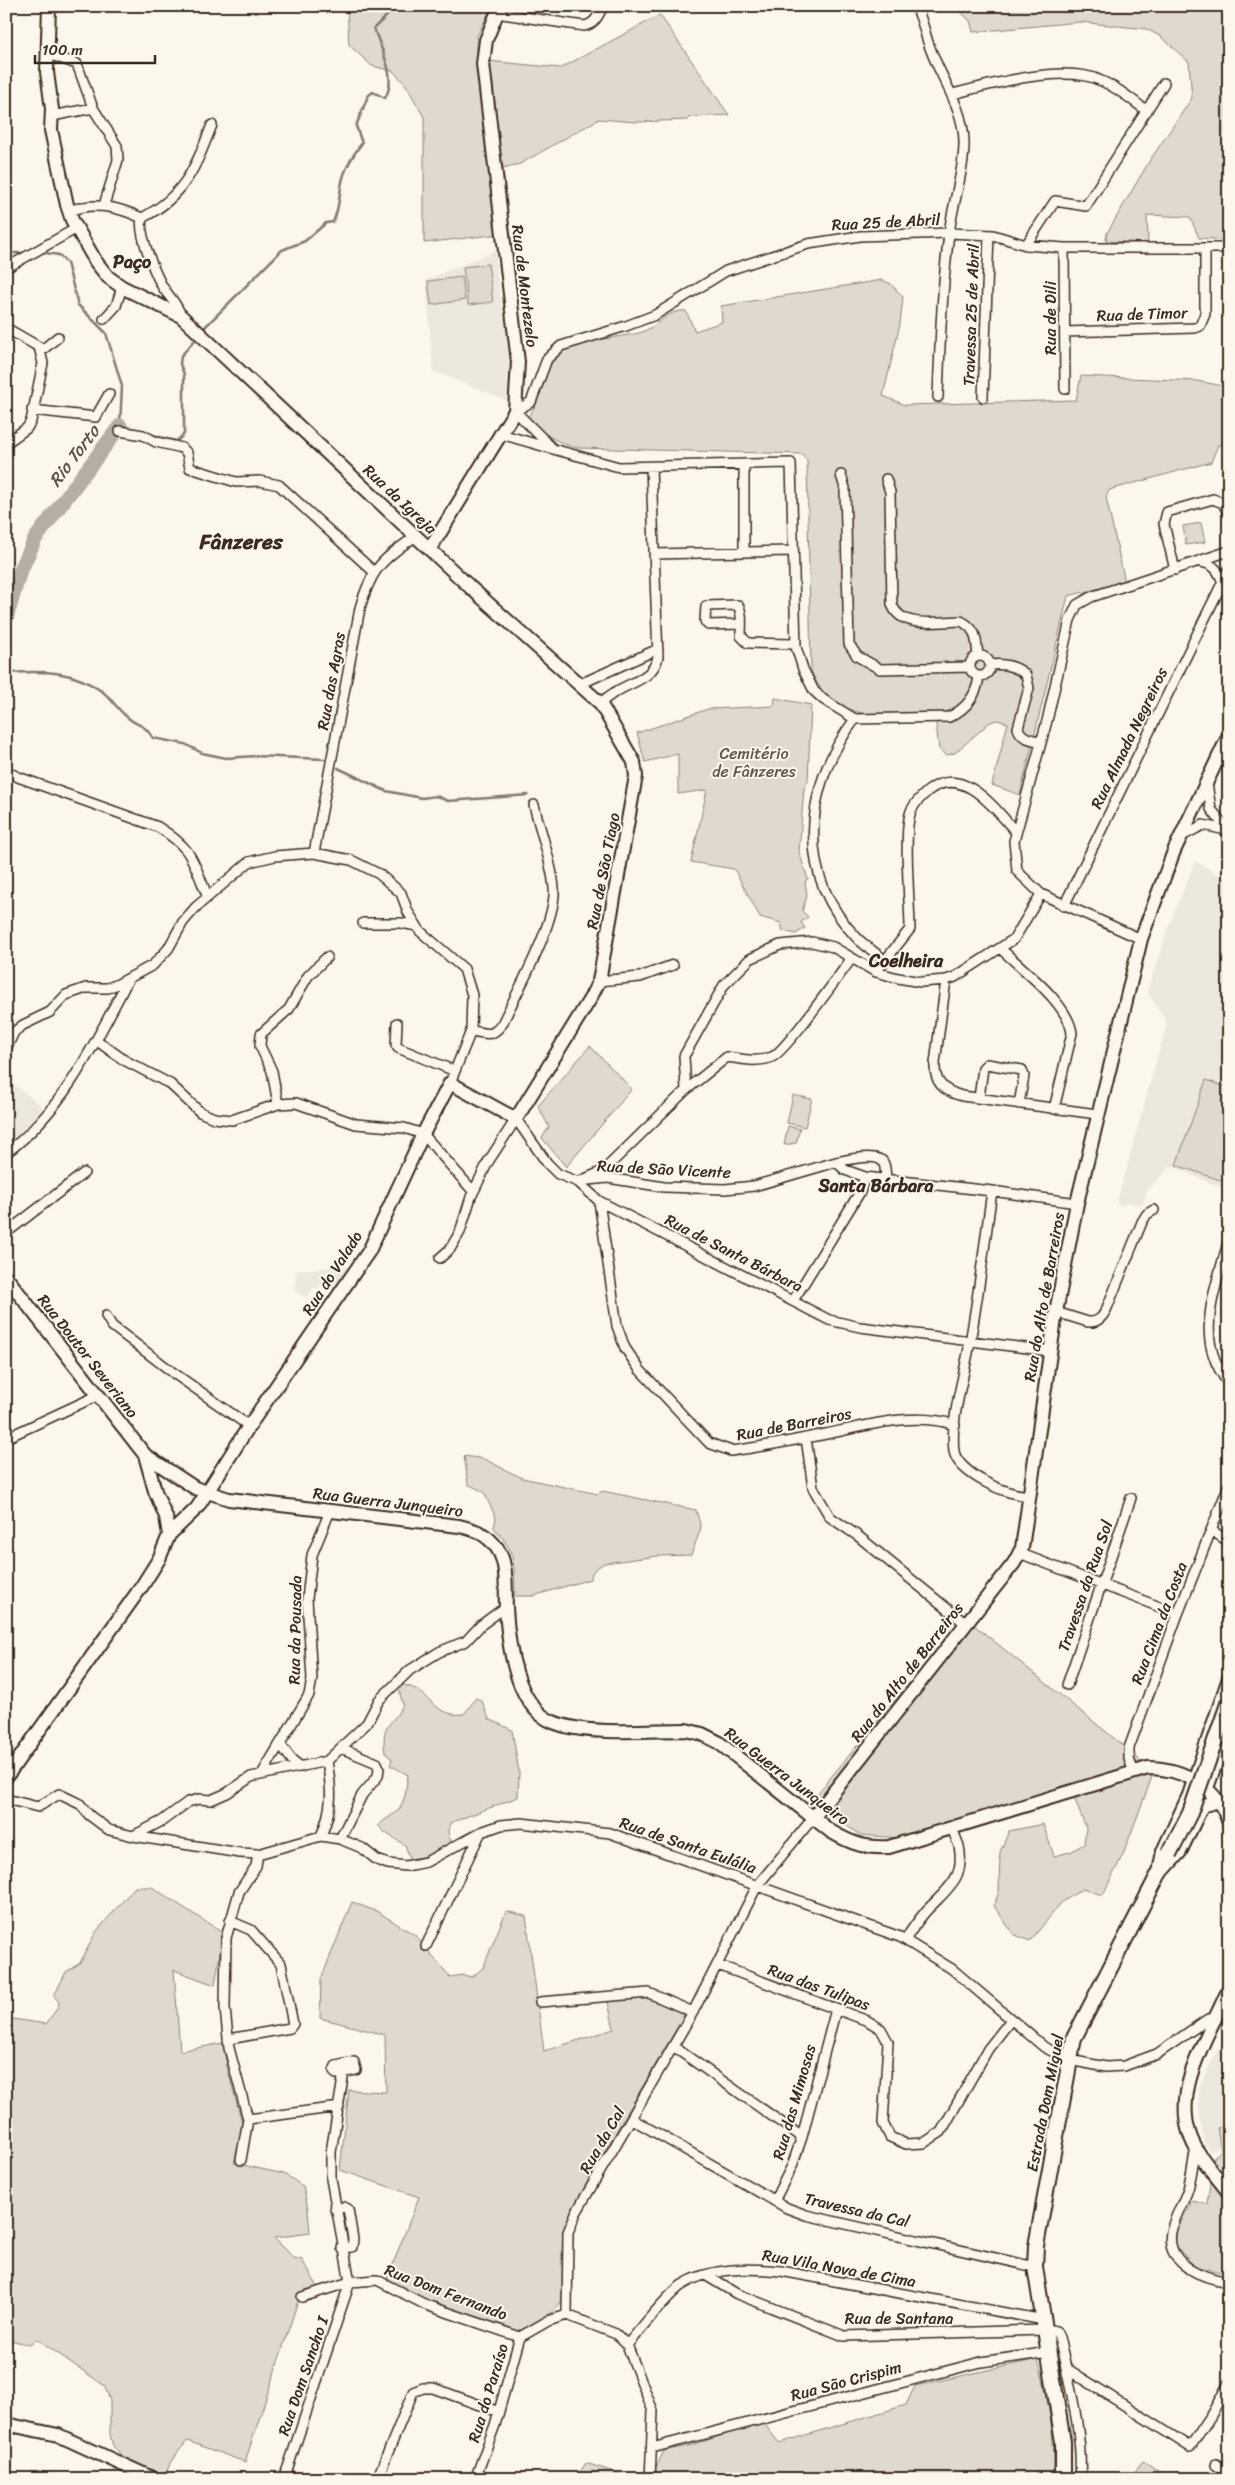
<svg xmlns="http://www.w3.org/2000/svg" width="1235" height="2485" viewBox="0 0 1235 2485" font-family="Sriracha,sans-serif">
<rect width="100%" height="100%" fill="#fbf7ec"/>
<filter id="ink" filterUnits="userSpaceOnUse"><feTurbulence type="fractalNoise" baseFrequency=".02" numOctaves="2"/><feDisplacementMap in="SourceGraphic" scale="10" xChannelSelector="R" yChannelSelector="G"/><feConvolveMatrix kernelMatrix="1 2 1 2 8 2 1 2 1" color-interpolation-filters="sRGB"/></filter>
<g filter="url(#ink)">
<path fill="#ede8dd" d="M 497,250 L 498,258 L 495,262 L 512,366 L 508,401 L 433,371 L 426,280 Z
M 1195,861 L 1229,881 L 1229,1191 L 1171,1166 L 1148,1189 L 1142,1206 L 1127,1202 L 1124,1205 L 1116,1205 L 1167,1023 L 1147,992 L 1168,928 Z
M 6,1078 L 47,1110 L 13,1142 L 6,1134 Z
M 354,1266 L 337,1292 L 322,1282 L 317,1289 L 314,1287 L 306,1298 L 294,1290 L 297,1270 Z
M 1229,2027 L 1229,2131 L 1220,2132 L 1219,2148 L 1211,2152 L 1204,2142 L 1198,2105 L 1200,2085 Z"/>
<path fill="#dfd9ce" stroke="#8d8276" d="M 347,6 L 492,6 L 477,36 L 477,60 L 561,68 L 660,15 L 729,115 L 689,117 L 688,120 L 636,122 L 599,119 L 520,164 L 498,169 L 509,233 L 424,243 L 424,117 L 406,85 L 393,71 L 372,66 L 349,45 Z
M 955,6 L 1229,6 L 1229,240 L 1199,238 L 1190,217 L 1147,215 L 1148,243 L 1106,241 L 1107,233 L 1150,160 L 1192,98 L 1189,62 L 1160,36 L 1146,29 L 1080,22 L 973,32 L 970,21 Z
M 488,264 L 493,302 L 468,305 L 463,267 Z
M 462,277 L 465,300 L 431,305 L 428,281 Z
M 882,280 L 891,284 L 903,297 L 900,324 L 883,396 L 905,405 L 1076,400 L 1081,376 L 1197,381 L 1229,387 L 1229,445 L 1218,445 L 1211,462 L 1109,490 L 1106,497 L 1125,582 L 1068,596 L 1020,795 L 992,785 L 1008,723 L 997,720 L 990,722 L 955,753 L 946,755 L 939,749 L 935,715 C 888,716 831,724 811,670 L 807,461 L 802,454 L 577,448 C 555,442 543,434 528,417 C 543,399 543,373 557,354 C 567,342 622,337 639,333 C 657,328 667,309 686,311 L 695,331 L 722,322 L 721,306 Z
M 1201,523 L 1205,542 L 1186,545 L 1183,526 Z
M 775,698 L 811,705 L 808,781 L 804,788 L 799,852 L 808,879 L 805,881 L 807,896 L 802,911 L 808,917 L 801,922 L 805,928 L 796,934 L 783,931 L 781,923 L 760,917 L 734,869 L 691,862 L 707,790 L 678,794 L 678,754 L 645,762 L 637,733 L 708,709 L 774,706 Z
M 590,1046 L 632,1089 L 566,1167 L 542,1138 L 549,1127 L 538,1106 Z
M 1206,1080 L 1229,1088 L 1229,1166 L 1223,1181 L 1176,1165 Z
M 793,1095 L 812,1099 L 805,1127 L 787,1123 Z
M 788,1126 L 800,1129 L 796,1143 L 784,1145 Z
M 464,1456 L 484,1459 L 522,1478 L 598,1494 L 602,1491 L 696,1510 L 701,1528 L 691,1555 L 658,1556 L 604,1563 L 593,1571 L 590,1579 L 533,1596 L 513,1596 L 515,1593 C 514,1562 516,1552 494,1528 L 496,1518 L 484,1492 L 468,1484 Z
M 962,1620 L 974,1625 L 1136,1756 L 1152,1777 L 1124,1852 L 1103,1895 L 1082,1889 L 1061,1903 L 1030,1941 L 1013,1934 L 994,1906 L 999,1891 L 1000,1852 L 1009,1831 L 1043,1824 L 1054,1856 L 1070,1852 L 1084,1844 L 1086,1828 L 1069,1785 L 899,1838 L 860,1835 L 811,1801 Z
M 403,1685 C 431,1689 432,1718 464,1714 L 476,1698 L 482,1701 L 489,1719 L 512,1730 L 519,1772 L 518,1797 L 450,1823 L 448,1832 L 452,1845 L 429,1856 L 410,1859 L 405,1845 L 384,1832 L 378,1825 L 399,1810 L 405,1796 L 408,1775 L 390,1765 L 392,1759 L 385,1753 C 381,1723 391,1727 403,1705 L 399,1690 Z
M 135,1887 L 152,1887 L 223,1933 L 215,1985 L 174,1970 L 180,2051 L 223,2043 L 227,2067 L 243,2126 L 234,2163 L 284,2174 L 303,2186 L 308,2209 L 310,2233 L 274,2238 L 294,2258 L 302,2260 L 318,2287 L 302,2294 L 297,2304 L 245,2462 L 187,2441 L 171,2461 L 165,2476 L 122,2456 L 113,2446 L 110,2435 L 110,2401 L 105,2386 L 37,2339 L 30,2345 L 6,2339 L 6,2018 L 46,2024 L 58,2007 L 59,2002 L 54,1996 L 66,1972 L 80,1963 L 96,1932 Z
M 352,1902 L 378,1912 L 415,1935 L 450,1977 L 463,1975 L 472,1977 L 483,1968 L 506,1911 L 526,1916 L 544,2051 L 614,2029 L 608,2002 L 638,1994 L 680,2011 L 684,2016 L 595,2168 L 565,2224 L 562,2300 C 555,2315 529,2328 514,2332 L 404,2293 L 387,2279 L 419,2197 L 340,2170 L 349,2090 L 386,2092 L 385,2035 L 320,2018 L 321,1979 Z
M 1223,2085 L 1229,2085 L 1229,2125 L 1227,2125 Z
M 1229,2127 L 1229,2274 L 1194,2266 L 1175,2245 L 1177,2230 L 1192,2201 L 1207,2204 L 1214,2157 L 1221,2151 L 1217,2128 Z
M 1038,2359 C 1047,2392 1057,2446 1053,2479 L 650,2479 L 664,2451 L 692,2445 L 763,2422 L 779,2443 L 906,2405 L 915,2386 Z
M 1143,2460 L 1169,2479 L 1130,2479 Z
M 586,2463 L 636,2479 L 575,2479 Z"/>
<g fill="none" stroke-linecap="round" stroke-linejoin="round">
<path stroke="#85796d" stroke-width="2.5" d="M 39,252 L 59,255 L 67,263 L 78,305 L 106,333 L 122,386 L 120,426 C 140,429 157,438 177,441 L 184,434 L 184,374 L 180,364 L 181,356 L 194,341
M 6,253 L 24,253
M 203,329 L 282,250 L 305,241 L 326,223 L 333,222 C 339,210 339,196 342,182 C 345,167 353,155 362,143 L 356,126 L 368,96 L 373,92 L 385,98 C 398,77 380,48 374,28 L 397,6
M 6,673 C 43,671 71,669 103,692 C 112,699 118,710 127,717 C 139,728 142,721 153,738 L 185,744 L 202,753 L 226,758 L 255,756 L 324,759
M 338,768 L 386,791 L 422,798 L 436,796 L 448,801 L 528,795"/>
<path stroke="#b6aea2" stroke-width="15" d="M 6,619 L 19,574 L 35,539 L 120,426"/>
<g stroke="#3b2a1e" stroke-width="12">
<path id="street" d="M 915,6 C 923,18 924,32 929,45 C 940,78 963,105 964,141 C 965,168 952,206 949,234 C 942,288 940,342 938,397
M 496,13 L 584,26 C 595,24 598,16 603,6
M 47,56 L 54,56 L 77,64 L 93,108 L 117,146 L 118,160 L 104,205
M 953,94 C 991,84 1064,64 1099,80 C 1117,87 1132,100 1147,111
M 52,116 L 93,108
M 69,211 C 94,201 118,207 142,218 C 185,196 196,166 212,125
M 142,218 C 138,233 154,271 162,286 C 169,297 177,303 181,316
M 1026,245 L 1055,201 L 1086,206 L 1164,83
M 1064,248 L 1065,389
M 6,268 L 77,228
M 104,319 L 116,306 L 122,287
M 6,328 L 39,347 L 43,363 L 31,421 L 27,428 L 6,443
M 1065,332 L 1194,328 L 1200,326 L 1205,314 L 1205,248
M 41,351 L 58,337
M 983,397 L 989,235
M 32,410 L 96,417 L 109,394
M 120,431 L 143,435 L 156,442 L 182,448 L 187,453 L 190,468 L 236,482 L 260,481 L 279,485 L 373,571
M 501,434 L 553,449 L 515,411 L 531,402 L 547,359 L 561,346 L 626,326 L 655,315 L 726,271 L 808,244 L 860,236 L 949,233 L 993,235 L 1026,245 L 1064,248 L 1229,248
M 553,449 L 619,467 L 791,463 L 796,647 L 803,669 L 814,691 L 824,700 L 855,719 L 949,717 C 966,709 977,695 979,676
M 744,465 L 744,550
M 841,475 L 845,488 L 849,644 L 857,656 L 880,669 L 970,667
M 886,479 L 890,492 L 892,604 C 900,630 940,621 961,621 C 977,629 976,639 978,656
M 654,554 L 792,551
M 1201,562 C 1214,564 1219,571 1223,583
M 1175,570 L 1164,524 L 1167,512 L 1213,499 L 1223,503 L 1229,515
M 741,624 L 708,625 L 705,621 L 706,606 L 738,605 C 743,613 741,626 741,636 L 748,643 L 796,644
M970 666a10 10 0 1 1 20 0a10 10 0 1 1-20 0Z
M 990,665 C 1004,663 1016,666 1026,675 L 1029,688 L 1018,728 C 1021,739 1032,739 1041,742
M 578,685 L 658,649
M 600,703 C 606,699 611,694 617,691 C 634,681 653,678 658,657 L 651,467
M 855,719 C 805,786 794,873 857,938 C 865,946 875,952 884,960
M 6,771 L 18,777 L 158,827 C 193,849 192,859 207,895
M 1207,783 L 1211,809 L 1229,832
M 1182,836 L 1203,825 L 1226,830
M 314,853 L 360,608 C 372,567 382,560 416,536
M 1064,906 L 1229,569
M 363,923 L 401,923 L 417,926
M 1141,939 L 1041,894 L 1017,871 L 1014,841 L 1047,721 L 1070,620 L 1077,605 L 1091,597 L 1229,551
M 1001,949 C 1023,970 1068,1003 1072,1033 L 1054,1109
M 876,972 L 910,929 C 910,904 903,831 911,811 C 914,804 922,796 928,791 C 963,763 995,809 1016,832
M 946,980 L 935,1063 C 934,1082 943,1091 962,1096 L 1097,1114
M 599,981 L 640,977 L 673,965
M 397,1023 L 396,1045 L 398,1048 L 455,1071
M 471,1031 C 488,1033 491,1038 502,1024 C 517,992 557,921 554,888 C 552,863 540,830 534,805
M 96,1040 L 124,1060 L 170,1084 L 200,1112 L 214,1118 L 232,1120 L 278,1104 L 296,1103 L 356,1124 L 404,1128 L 423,1134 L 473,1191
M 6,1049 L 14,1032 L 23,1025 L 50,1012 L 66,995 L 86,988 L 108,988 L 118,984 L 153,965 L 168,949 L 183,922 L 196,907 L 249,862 L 275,856 L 314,853 L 351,860 L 379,874 L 401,893 L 408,912 L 420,931 L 464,969 L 472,995 L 471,1031 L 450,1083
M 686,1090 L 684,1056 L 724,985 L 750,959 L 780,945 L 812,942 L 833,947 L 876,972 L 898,978 L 921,982 L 946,980 L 955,977 L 1014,939 L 1041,894
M 979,1098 L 983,1068 L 987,1064 L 1022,1070 L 1024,1076 L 1019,1104
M 278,1104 L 272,1071 L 260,1046 L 261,1034 L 289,1009 L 308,976 L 327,957
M 6,1153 C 64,1110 96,1041 129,978
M 886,1178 C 885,1173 886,1166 883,1162 C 877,1153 846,1160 836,1162 L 845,1170 L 865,1177 L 992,1191 L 1077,1203
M 588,1180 L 608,1178 L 664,1187 L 725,1189 L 754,1186 L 836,1162
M 578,1182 L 603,1171 L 686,1090 L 727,1057 C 742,1059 757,1063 772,1057 C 785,1052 840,974 852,958
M 992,1191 C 985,1241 979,1292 970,1342 C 965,1374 950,1418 954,1451 C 957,1473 1009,1497 1028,1495
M 599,1201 L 617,1326 L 625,1348 L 640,1370 L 709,1443 L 731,1451 C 763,1447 794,1440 826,1434 C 866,1426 914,1411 955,1425
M 6,1233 L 84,1173
M 1229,1239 C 1220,1275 1200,1320 1214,1357 C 1217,1367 1223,1376 1229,1385
M 440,1258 L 450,1249 L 460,1232 L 471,1197 L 488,1162 L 516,1119 L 547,1163 L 558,1174 L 578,1182 L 599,1201 L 829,1320 L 860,1327 L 1050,1351
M 793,1301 L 860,1192 L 865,1177
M 1056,1312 L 1088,1322 C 1098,1323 1103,1317 1107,1308 L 1142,1222 L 1147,1214 L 1154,1210
M 106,1316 L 112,1326 L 175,1374 L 249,1426
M 6,1438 L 99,1395
M 806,1438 L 813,1488 L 830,1517 L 858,1536 L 966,1624
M 1211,1530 L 1229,1542
M 1019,1553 L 1178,1614
M 1067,1685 L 1131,1498
M 280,1744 L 292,1760 L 301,1767
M 1134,1772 L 1129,1759 L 1129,1748 L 1178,1614 L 1229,1485
M 262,1774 L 309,1695 L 312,1679 L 307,1599 L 312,1555 L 330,1511
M 6,1799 L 38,1807 L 59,1794 L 80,1804 L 89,1815 L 109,1830 L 133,1836 L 240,1853 L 258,1854 L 321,1836 L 340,1839 L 362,1848 L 377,1860 L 388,1864 L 406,1866 L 426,1862 L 481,1832 L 501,1825 L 521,1823 L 610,1833 L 900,1937 L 952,1969 L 1044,2047 L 1069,2060 L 1106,2067 L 1124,2066 L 1157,2054 L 1208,2019 L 1216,2020
M 133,1836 L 162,1821 L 188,1802 L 199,1799 L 211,1800 L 227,1793 L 251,1777 L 327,1761 L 367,1723 L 379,1700 L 410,1670 L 439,1652 L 466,1641 L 481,1625 L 500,1611 L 506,1610
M 321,1836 C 333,1807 332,1791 327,1761
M 340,1839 L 362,1795 L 378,1776 L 379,1768 L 377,1763 L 341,1748
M 905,1940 C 913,1928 921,1915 931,1906 C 950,1887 965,1876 959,1846 C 957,1840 954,1834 952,1828
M 426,1946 L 481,1832
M 718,1965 L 868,2021 L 881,2029 L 888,2042 L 883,2123 L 890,2137 L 906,2144 L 924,2143 L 941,2132 L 988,2049 L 1010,2021
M 540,2002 L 649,1993 L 693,2012
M 229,2039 L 290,2028 L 293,2024 L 281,1964 L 251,1930 L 230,1921
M 674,2047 L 802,2137
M 354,2062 L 356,2070 L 336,2074 L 334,2071 L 336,2066 Z
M 248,2119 L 339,2107
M 632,2119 L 787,2208 L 806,2215 L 1035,2267
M 1196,2147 C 1193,2161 1192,2175 1188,2189 C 1183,2204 1174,2217 1171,2232 C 1165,2265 1204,2278 1229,2282
M 241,2160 L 248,2119 L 229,2048 L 225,2008 L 226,1938 L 239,1892 L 256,1866 L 258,1854
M 774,2201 L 792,2166 L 802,2137 L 836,2009
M 335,2209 L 344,2207 L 348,2209 L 353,2239 L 352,2247 L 342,2248
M 705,2275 L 737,2294 L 844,2336 L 1045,2330
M 302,2297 L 350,2282 L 377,2280 L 426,2305 L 520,2337
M 1045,2328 L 1056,2331 L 1059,2337 C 1069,2384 1083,2431 1080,2479
M 627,2345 C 640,2330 667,2295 682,2285 C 710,2267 749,2268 781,2271 L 1044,2320
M 1066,2368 L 1190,2447 L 1210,2417 L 1229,2383
M 652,2448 L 981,2362 L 1049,2352
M 1216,2464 L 1229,2473
M 284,2479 L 350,2282 L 331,2179 L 331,2152 L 344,2072
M 377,2479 L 413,2392 L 423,2388 L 433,2388 L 499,2412
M 475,2479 L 495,2425 L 520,2337 L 548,2321 L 567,2315
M 650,2479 L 653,2411 L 627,2345 L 616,2334 L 567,2315 L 568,2232 L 576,2213 L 693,2012 L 757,1886 L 813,1818"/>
</g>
<g stroke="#3b2a1e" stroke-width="16">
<path id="secondary" d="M 430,549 L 515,411 L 518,362 L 483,64 L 486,40 L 500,6
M 6,1277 L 145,1455 L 195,1488 L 229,1499 L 459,1526 C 472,1529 483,1532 493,1543 C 509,1559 505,1587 506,1608 C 508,1644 516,1707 553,1722 C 587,1736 648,1730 686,1730 L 702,1734 L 718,1742 L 830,1831 C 852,1844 864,1848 889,1847 L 1148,1768 C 1184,1768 1218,1788 1229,1823
M 145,1455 L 155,1491 L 166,1517 L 169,1535
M 6,1777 L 142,1586 L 159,1559 L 169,1535 L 197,1508 L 249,1426 L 369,1251 L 423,1134 L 450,1083 L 516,1119 L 590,999 L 599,981 L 636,776 L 634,762 L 600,703 L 471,588 L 181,316 L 122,287 L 108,277 L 96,262 L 72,220 L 67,205 L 51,130 L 52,109 L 47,72 L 49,6
M 1207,1788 L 1229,1726
M 813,1818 L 1014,1563 L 1022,1548 L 1056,1312 L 1077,1203 L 1141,939 L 1174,851 L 1229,735
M 1160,1867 L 1163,1851 L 1189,1795 L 1229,1678
M 1163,1871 L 1180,1852 L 1202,1806 L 1214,1802 L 1220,1803
M 1229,1988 C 1211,2032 1174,2084 1189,2132 C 1195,2154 1216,2175 1229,2193
M 6,2424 L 58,2435 L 154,2479"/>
</g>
<g stroke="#3b2a1e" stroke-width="18">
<path id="primary" d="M 1063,2479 L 1063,2442 L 1035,2267 L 1036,2246 L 1074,2038 L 1169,1854"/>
</g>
<use href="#street" stroke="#fbf7ec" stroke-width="9"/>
<use href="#secondary" stroke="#fbf7ec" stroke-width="12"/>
<use href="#primary" stroke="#fbf7ec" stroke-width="14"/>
<g stroke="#3b2a1e" stroke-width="18" stroke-linecap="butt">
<path id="primary-bridge" d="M 1169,1854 L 1190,1813 L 1229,1701"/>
</g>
<use href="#primary-bridge" stroke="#fbf7ec" stroke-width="14"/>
</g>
</g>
<g text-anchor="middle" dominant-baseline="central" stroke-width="4" stroke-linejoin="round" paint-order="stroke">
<g font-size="16" fill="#3b2a1e" stroke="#fbf7ec">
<text transform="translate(886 222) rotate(-3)">Rua 25 de Abril</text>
<text transform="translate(525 286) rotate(83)">Rua de Montezelo</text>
<text transform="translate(1142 314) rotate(-2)">Rua de Timor</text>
<text transform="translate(971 315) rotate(-88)">Travessa 25 de Abril</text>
<text transform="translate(1050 318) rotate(-90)">Rua de Dili</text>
<text transform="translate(400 499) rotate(43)">Rua da Igreja</text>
<text transform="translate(331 681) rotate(-80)">Rua das Agras</text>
<text transform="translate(1129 738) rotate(-64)">Rua Almada Negreiros</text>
<text transform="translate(603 871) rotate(-79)">Rua de São Tiago</text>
<text transform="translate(664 1169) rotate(3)">Rua de São Vicente</text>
<text transform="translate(734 1253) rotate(27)">Rua de Santa Bárbara</text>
<text transform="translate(332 1273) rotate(-57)">Rua do Valado</text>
<text transform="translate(1044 1297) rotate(-80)">Rua do Alto de Barreiros</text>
<text transform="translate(88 1356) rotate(52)">Rua Doutor Severiano</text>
<text transform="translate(794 1424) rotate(-11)">Rua de Barreiros</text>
<text transform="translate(388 1502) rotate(7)">Rua Guerra Junqueiro</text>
<text transform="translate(1085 1586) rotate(-71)">Travessa da Rua Sol</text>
<text transform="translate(1159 1623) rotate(-69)">Rua Cima da Costa</text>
<text transform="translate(295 1630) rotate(-89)">Rua da Pousada</text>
<text transform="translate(907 1672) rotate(-52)">Rua do Alto de Barreiros</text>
<text transform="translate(787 1776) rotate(37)">Rua Guerra Junqueiro</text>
<text transform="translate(688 1845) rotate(19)">Rua de Santa Eulália</text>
<text transform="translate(819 1987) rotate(20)">Rua das Tulipas</text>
<text transform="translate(794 2102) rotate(-74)">Rua das Mimosas</text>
<text transform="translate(1045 2103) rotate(-79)">Estrada Dom Miguel</text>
<text transform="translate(602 2140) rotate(-60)">Rua da Cal</text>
<text transform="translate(857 2210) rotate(13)">Travessa da Cal</text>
<text transform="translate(839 2268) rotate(10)">Rua Vila Nova de Cima</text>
<text transform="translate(446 2292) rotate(21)">Rua Dom Fernando</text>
<text x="899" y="2318">Rua de Santana</text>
<text transform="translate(303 2376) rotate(-71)">Rua Dom Sancho I</text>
<text transform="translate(846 2381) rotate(-15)">Rua São Crispim</text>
<text transform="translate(488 2393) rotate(-73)">Rua do Paraíso</text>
</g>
<g font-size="16" fill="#64564a" stroke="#fbf7ec">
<text x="754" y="753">Cemitério<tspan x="754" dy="18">de Fânzeres</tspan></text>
</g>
<g font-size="18" font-weight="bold" fill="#3b2a1e" stroke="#fbf7ec">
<text x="132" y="262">Paço</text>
<text x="906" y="961">Coelheira</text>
<text x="876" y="1186">Santa Bárbara</text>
</g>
<g font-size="18" font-style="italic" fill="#605246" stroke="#fbf7ec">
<text transform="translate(74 456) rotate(-53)">Rio Torto</text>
</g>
<g font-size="21" font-weight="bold" fill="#3b2a1e" stroke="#fbf7ec">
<text x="241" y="542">Fânzeres</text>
</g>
</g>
<rect width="1235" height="2485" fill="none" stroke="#fbf7ec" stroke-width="25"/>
<rect x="12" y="12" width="1210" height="2460" fill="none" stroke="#3b2a1e" stroke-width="2" filter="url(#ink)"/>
<path d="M35 55v8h120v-8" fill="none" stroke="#3b2a1e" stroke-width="2.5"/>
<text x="42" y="55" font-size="15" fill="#3b2a1e" stroke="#fbf7ec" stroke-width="4" paint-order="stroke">100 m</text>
</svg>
